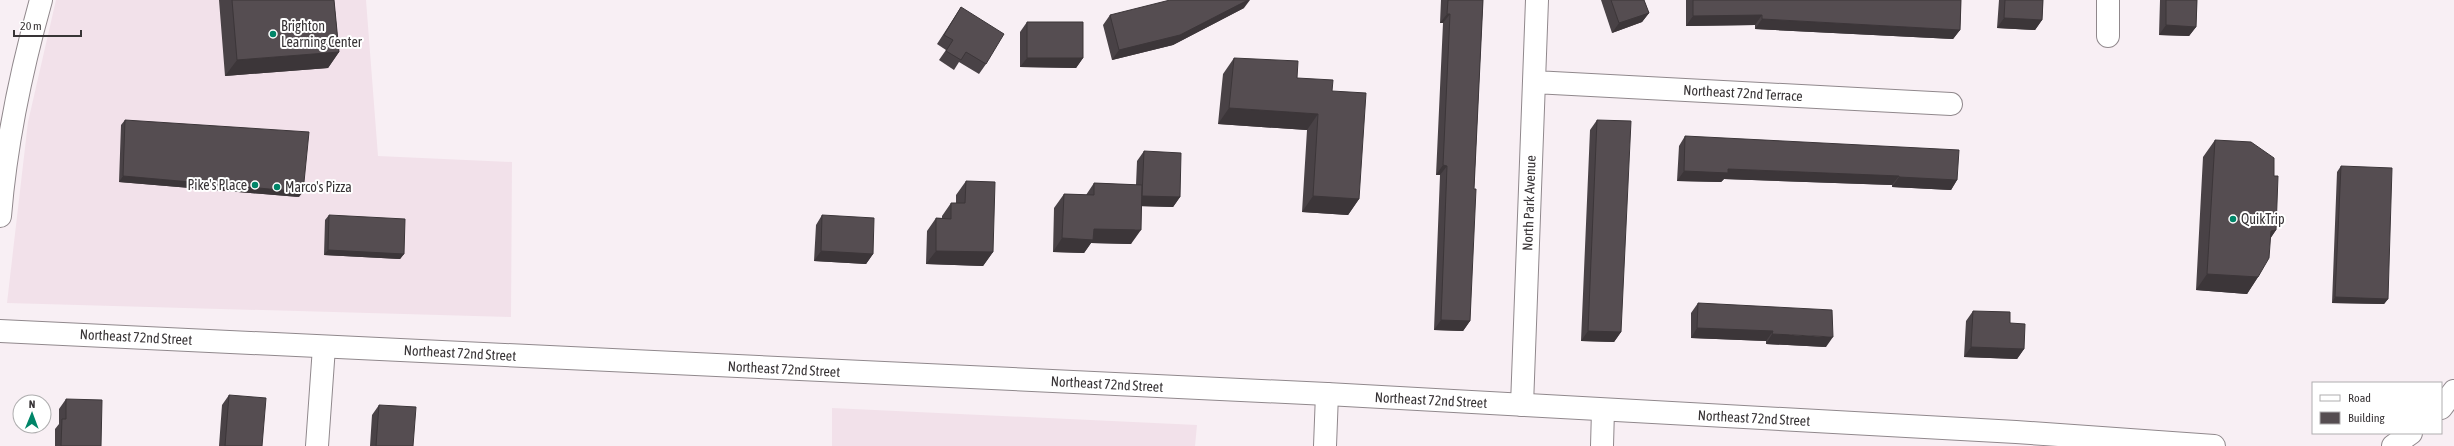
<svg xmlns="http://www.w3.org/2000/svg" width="2454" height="446" viewBox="0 0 2454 446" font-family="'Asap Condensed',sans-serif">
<rect width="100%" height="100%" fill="#f8eff4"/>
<path fill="#f2e1ea" d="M 56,0 L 366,0 L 378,156 L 512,162 L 511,317 L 7,303 L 28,122 Z
M 832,408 L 1197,425 L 1195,446 L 832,446 Z"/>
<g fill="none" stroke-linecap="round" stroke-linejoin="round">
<g stroke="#90888c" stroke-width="24">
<path id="minor" d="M 2108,0 L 2108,36
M 1534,82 L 1951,104
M 0,216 C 6,143 21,71 41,0
M 1522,405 L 1537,0
M 317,446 L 324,347
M 1325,446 L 1327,394
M 1602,446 L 1603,410"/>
</g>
<g stroke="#90888c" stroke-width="24">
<path id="secondary" d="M 0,331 L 1327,394 L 2016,432 L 2214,446
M 2441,408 L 2454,391
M 2393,446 L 2411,433"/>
</g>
<use href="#minor" stroke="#fff" stroke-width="22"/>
<use href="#secondary" stroke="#fff" stroke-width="22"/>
</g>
<path fill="#494246" d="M 219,0 L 334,0 L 339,52 L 328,68 L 225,76 Z
M 1441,0 L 1483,0 L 1474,189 L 1470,321 L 1463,331 L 1434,330 L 1440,175 L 1436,175 L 1443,23 L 1440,23 Z
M 1601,0 L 1644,0 L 1649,13 L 1642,22 L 1612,33 Z
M 1686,0 L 1961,0 L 1960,30 L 1953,39 L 1755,29 L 1755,25 L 1686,26 Z
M 1999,0 L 2043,0 L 2042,20 L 2035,30 L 1997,28 Z
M 2160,0 L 2197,0 L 2196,27 L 2189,36 L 2159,35 Z
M 961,7 L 986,64 L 979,74 L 959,62 L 954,70 L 939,60 L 946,50 L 937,44 Z
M 1244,8 L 1173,45 L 1112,60 L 1103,25 L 1110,15 Z
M 1027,22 L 1083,58 L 1076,68 L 1020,67 L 1020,32 Z
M 1234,58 L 1297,78 L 1332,91 L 1359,199 L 1348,215 L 1302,212 L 1307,130 L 1218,124 L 1223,74 Z
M 125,120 L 299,197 L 119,182 L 121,125 Z
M 1597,120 L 1621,332 L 1614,342 L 1581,341 L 1590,130 Z
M 1685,136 L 1957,180 L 1951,190 L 1892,187 L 1892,185 L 1724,179 L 1721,182 L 1677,181 L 1679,146 Z
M 2215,140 L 2274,176 L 2276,230 L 2270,239 L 2258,277 L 2247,294 L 2196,290 L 2203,157 Z
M 1144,151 L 1180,197 L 1173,207 L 1141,206 L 1131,244 L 1091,243 L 1084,253 L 1053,252 L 1054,208 L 1064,194 L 1086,195 L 1094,183 L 1136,185 L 1137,161 Z
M 2341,166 L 2388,299 L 2384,304 L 2332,303 L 2337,172 Z
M 966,181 L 993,252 L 983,266 L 926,264 L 927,231 L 936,218 L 942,218 L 942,216 L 951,203 L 956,203 L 956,195 Z
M 329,215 L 404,254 L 400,259 L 324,255 L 325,220 Z
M 822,215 L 873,254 L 866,264 L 814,261 L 816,225 Z
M 1698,303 L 1826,347 L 1766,344 L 1766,341 L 1691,338 L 1691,313 Z
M 1973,311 L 2010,323 L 2024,349 L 2017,359 L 1964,357 L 1966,321 Z
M 229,395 L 262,446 L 219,446 L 222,405 Z
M 66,399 L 101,446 L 55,446 L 55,429 L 59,424 L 59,409 Z
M 379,405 L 413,446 L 370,446 L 372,415 Z"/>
<path fill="#3c3639" d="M 1248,0 L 1250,0 L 1244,8 L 1173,45 L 1112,60 L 1119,50 Z
M 1649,13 L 1642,22 L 1612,33 L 1619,23 Z
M 1447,14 L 1450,14 L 1443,23 L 1440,23 Z
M 1762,15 L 1755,25 L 1686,26 L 1693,16 Z
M 2004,18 L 2042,20 L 2035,30 L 1997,28 Z
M 1762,19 L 1960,30 L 1953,39 L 1755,29 Z
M 2166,25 L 2196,27 L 2189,36 L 2159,35 Z
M 339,52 L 328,68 L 225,76 L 237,60 Z
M 1027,58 L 1083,58 L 1076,68 L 1020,67 Z
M 1229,108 L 1318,114 L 1307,130 L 1218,124 Z
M 1443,165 L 1447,166 L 1440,175 L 1436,175 Z
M 1728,169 L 1899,176 L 1892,185 L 1724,179 L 1721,182 L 1677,181 L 1684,171 Z
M 123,176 L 303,192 L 299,197 L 119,182 Z
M 1899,177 L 1957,180 L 1951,190 L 1892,187 Z
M 1142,196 L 1180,197 L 1173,207 L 1135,206 Z
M 1313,196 L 1359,199 L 1348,215 L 1302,212 Z
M 1094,229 L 1141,230 L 1131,244 L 1091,243 L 1084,253 L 1053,252 L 1062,238 Z
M 2276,230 L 2265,246 L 2271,231 Z
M 328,250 L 404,254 L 400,259 L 324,255 Z
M 821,251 L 873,254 L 866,264 L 814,261 Z
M 936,251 L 993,252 L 983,266 L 926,264 Z
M 2207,274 L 2258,277 L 2247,294 L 2196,290 Z
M 2335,297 L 2388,299 L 2384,304 L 2332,303 Z
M 1441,320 L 1470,321 L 1463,331 L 1434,330 Z
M 1697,328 L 1773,331 L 1766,341 L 1691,338 Z
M 1588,331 L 1621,332 L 1614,342 L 1581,341 Z
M 1772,334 L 1833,337 L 1826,347 L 1766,344 Z
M 1971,347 L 2024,349 L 2017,359 L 1964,357 Z"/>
<path fill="#554d51" stroke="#3c3639" d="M 232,0 L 334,0 L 339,52 L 237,60 Z
M 1170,0 L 1248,0 L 1180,35 L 1119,50 L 1110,15 Z
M 1448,0 L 1483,0 L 1474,189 L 1476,189 L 1470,321 L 1441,320 L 1447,166 L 1443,165 L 1450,14 L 1447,14 Z
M 1611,0 L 1644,0 L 1649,13 L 1619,23 Z
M 1693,0 L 1961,0 L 1960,30 L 1762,19 L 1762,15 L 1693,16 Z
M 2005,0 L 2043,0 L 2042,20 L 2004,18 Z
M 2166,0 L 2197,0 L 2196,27 L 2166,25 Z
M 961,7 L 1004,34 L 986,64 L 966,52 L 961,60 L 946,51 L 953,40 L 944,35 Z
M 1027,22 L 1083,22 L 1083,58 L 1027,58 Z
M 1234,58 L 1298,61 L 1297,78 L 1333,80 L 1332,91 L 1366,93 L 1359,199 L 1313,196 L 1318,114 L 1229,108 Z
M 125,120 L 309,132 L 303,192 L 123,176 Z
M 1597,120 L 1631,121 L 1621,332 L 1588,331 Z
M 1685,136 L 1959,150 L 1957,180 L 1899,177 L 1899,176 L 1728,169 L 1728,173 L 1684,171 Z
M 2215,140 L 2251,142 L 2274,158 L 2274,176 L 2278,176 L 2276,230 L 2271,231 L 2269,258 L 2258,277 L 2207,274 Z
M 1144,151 L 1181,153 L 1180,197 L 1142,196 Z
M 2341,166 L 2392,168 L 2388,299 L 2335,297 Z
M 966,181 L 995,182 L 993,252 L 936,251 L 936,218 L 951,219 L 951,203 L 965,203 Z
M 1094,183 L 1142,185 L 1141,230 L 1094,229 L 1093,240 L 1062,238 L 1064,194 L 1094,195 Z
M 329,215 L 405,219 L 404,254 L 328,250 Z
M 822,215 L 874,218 L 873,254 L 821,251 Z
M 1698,303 L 1832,310 L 1833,337 L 1772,334 L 1773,331 L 1697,328 Z
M 1973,311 L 2010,312 L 2010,323 L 2025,324 L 2024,349 L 1971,347 Z
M 229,395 L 266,398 L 262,446 L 225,446 Z
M 66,399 L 102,400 L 101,446 L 61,446 L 62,419 L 66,419 Z
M 379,405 L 416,407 L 413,446 L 376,446 Z"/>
<g fill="#008568" stroke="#fff" stroke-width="1.5">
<circle cx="273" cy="34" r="4"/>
<circle cx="255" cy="185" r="4"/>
<circle cx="277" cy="187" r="4"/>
<circle cx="2233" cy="219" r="4"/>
</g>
<g text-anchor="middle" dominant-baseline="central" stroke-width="4" stroke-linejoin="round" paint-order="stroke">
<g font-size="14" fill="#383436" stroke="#fff" text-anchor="start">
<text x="281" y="26">Brighton<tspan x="281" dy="16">Learning Center</tspan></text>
<text x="247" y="185" text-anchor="end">Pike's Place</text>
<text x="285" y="187">Marco's Pizza</text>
<text x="2241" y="219">QuikTrip</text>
</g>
<g font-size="14" fill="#383436" stroke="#fff">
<text transform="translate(1743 93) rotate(3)">Northeast 72nd Terrace</text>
<text transform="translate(1529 203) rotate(-88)">North Park Avenue</text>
<text transform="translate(136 337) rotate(3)">Northeast 72nd Street</text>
<text transform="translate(460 353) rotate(3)">Northeast 72nd Street</text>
<text transform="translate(784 369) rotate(3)">Northeast 72nd Street</text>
<text transform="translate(1107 384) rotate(3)">Northeast 72nd Street</text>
<text transform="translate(1431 400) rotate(3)">Northeast 72nd Street</text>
<text transform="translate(1754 418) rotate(3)">Northeast 72nd Street</text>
</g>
</g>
<rect x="2312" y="382" width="130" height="52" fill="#ffffff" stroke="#afaeaf"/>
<rect x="2320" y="395" width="20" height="6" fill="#ffffff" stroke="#afaeaf"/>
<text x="2348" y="402" font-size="12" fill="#383436">Road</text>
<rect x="2320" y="412" width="20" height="12" fill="#554d51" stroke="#afaeaf"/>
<text x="2348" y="422" font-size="12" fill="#383436">Building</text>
<g transform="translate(32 414) rotate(1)"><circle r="19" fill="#ffffff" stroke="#afaeaf"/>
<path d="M0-3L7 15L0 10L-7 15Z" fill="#008568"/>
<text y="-6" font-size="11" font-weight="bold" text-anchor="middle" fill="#383436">N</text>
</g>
<path d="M14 30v6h67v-6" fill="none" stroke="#383436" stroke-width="2"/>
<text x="20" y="30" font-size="12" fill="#383436" stroke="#ffffff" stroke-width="3" paint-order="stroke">20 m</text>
</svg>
